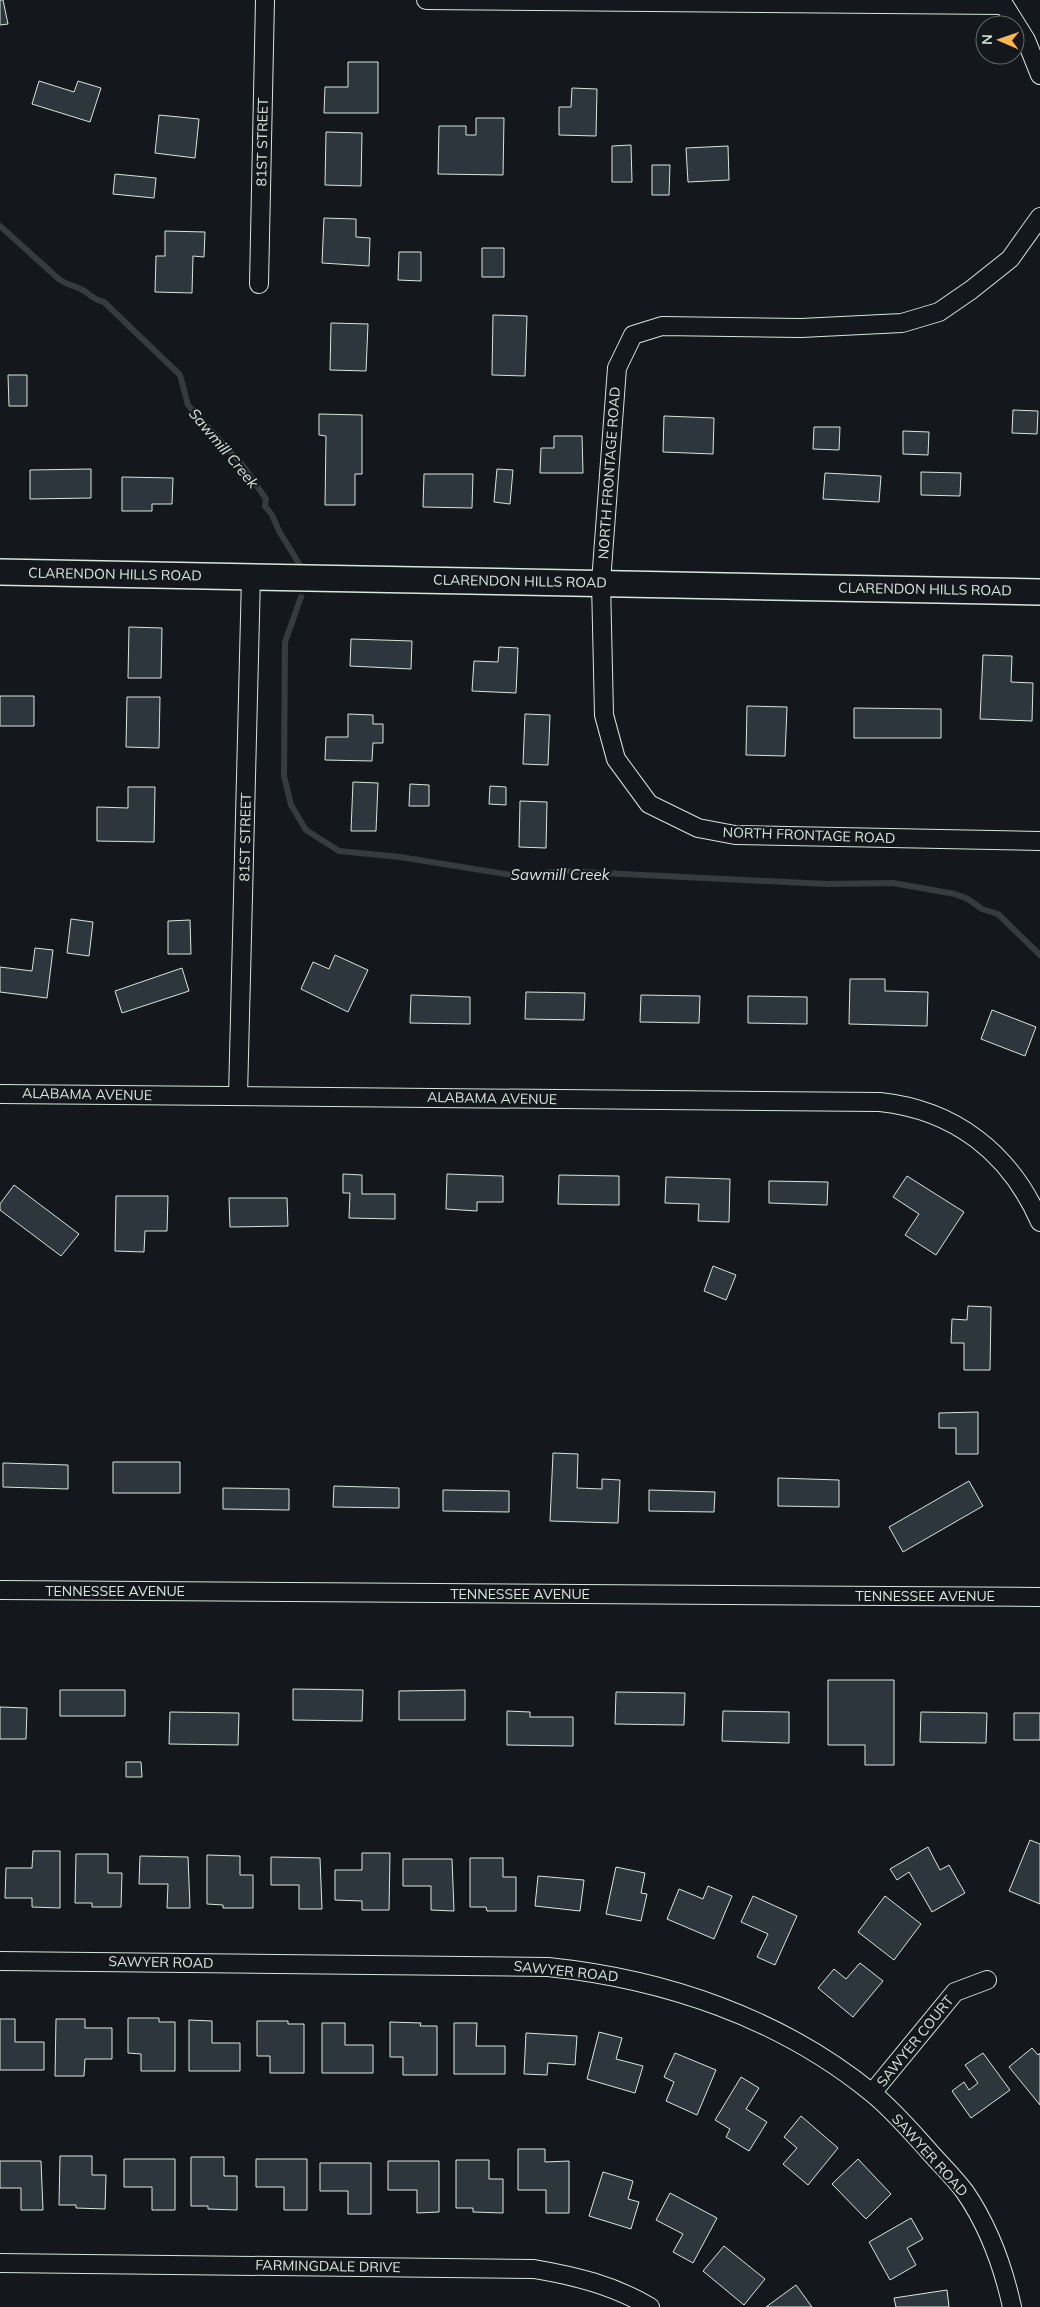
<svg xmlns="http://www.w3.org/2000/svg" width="1040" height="2307" viewBox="0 0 1040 2307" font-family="Mulish,sans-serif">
<rect width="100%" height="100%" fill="#14181c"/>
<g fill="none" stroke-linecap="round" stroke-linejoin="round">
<path stroke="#363b3e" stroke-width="6" d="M 0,226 L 60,280 C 70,286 75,286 83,290 C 92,296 92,299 104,302 L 180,375 L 188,405 L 244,467 L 266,499 L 265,506 L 272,515 L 279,531 L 301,567
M 301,597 L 285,642 L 284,776 L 291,805 L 306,830 L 339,851 L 400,857 L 518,876 L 562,871 L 827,884 L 893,883 L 955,894 L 968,899 L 982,909 L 998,914 L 1040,955"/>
</g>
<path fill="#2c363c" stroke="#d8e6dc" d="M 0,0 L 3,0 L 8,24 L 0,25 Z
M 348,62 L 378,62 L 378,113 L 324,113 L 325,87 L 348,87 Z
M 39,81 L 74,92 L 78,81 L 101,88 L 90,122 L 32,104 Z
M 572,88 L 597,89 L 596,136 L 559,135 L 559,107 L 571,107 Z
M 159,115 L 199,119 L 195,158 L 155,153 Z
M 476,118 L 504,118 L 503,175 L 438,174 L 439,126 L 466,126 L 466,135 L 476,135 Z
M 326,132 L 362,133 L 361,186 L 325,185 Z
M 631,145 L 632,182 L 612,182 L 612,146 Z
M 728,146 L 729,180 L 688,182 L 686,148 Z
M 652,165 L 670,165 L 669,195 L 652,195 Z
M 115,174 L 156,178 L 154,198 L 113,194 Z
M 324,218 L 356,219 L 356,237 L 370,238 L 369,266 L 322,263 Z
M 165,231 L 205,232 L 204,257 L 193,256 L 192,293 L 155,292 L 156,256 L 165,256 Z
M 482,248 L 504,248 L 504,277 L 482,277 Z
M 399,252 L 421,252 L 421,281 L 398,280 Z
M 493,315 L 527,316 L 525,376 L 492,375 Z
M 331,323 L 368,324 L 366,371 L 330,370 Z
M 8,375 L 27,375 L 27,406 L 9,406 Z
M 1013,410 L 1038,411 L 1037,434 L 1012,433 Z
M 319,414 L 362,415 L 362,474 L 355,474 L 355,505 L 325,505 L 326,436 L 319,435 Z
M 664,416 L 714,418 L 713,454 L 663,452 Z
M 814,427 L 840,427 L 839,450 L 813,449 Z
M 903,431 L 929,432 L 928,455 L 903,454 Z
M 554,436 L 582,436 L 583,473 L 540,473 L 541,448 L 554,448 Z
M 91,469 L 91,498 L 30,499 L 30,470 Z
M 497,469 L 513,470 L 510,504 L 494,502 Z
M 921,472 L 961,473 L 960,496 L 921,495 Z
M 825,473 L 881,476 L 879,502 L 823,499 Z
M 424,474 L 473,474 L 472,508 L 423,507 Z
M 122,477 L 173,478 L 172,504 L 152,504 L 152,511 L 122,511 Z
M 129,627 L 162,628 L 161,678 L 128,678 Z
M 351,639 L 412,641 L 411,669 L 350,666 Z
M 499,647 L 518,648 L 516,693 L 472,691 L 474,661 L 498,662 Z
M 983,655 L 1012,656 L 1011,682 L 1033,683 L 1032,721 L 980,719 Z
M 0,696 L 34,696 L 34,726 L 0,726 Z
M 127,697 L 160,697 L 159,748 L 126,747 Z
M 747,706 L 787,707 L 785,756 L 746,755 Z
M 854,708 L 941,709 L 941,738 L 854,738 Z
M 348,714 L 373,715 L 373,724 L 383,724 L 383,743 L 373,743 L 372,761 L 325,760 L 326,737 L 348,737 Z
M 525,714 L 550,715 L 548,765 L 523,764 Z
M 353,782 L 378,783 L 376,831 L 351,831 Z
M 410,784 L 429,785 L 429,806 L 409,806 Z
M 490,786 L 506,787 L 506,805 L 489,804 Z
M 128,787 L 155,787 L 154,842 L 97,841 L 97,807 L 128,808 Z
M 520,801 L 547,802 L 546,848 L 519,847 Z
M 71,919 L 93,922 L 89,956 L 67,953 Z
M 190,920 L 191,954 L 168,954 L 168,921 Z
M 35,948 L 53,950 L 47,998 L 0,992 L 0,967 L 32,971 Z
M 335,955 L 368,970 L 348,1012 L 301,989 L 313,962 L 329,969 Z
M 182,968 L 189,991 L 122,1013 L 115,991 Z
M 850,979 L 885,979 L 885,991 L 928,992 L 927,1026 L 849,1024 Z
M 526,992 L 585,993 L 584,1020 L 525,1019 Z
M 411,995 L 470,997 L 470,1024 L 410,1023 Z
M 641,995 L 700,996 L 699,1023 L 640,1022 Z
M 748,996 L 807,997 L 807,1024 L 748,1023 Z
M 992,1010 L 1036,1027 L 1025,1056 L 981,1039 Z
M 343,1174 L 362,1175 L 362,1194 L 395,1194 L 395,1219 L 349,1218 L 350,1193 L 343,1193 Z
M 447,1174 L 503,1176 L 503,1202 L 477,1202 L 477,1211 L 446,1209 Z
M 559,1175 L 619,1176 L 619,1205 L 558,1204 Z
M 907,1176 L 964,1212 L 936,1255 L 905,1235 L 919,1214 L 893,1197 Z
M 666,1177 L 730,1179 L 729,1222 L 698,1221 L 699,1204 L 665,1203 Z
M 769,1181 L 828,1182 L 827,1205 L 769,1203 Z
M 14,1185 L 79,1234 L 61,1256 L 0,1210 L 0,1204 Z
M 116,1196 L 168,1196 L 167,1231 L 145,1231 L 144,1252 L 115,1251 Z
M 229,1198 L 287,1198 L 288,1226 L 230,1227 Z
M 713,1266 L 736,1275 L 726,1300 L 704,1291 Z
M 968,1306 L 991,1307 L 990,1370 L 964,1370 L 964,1343 L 951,1343 L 952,1319 L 967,1320 Z
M 978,1412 L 978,1454 L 956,1454 L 956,1428 L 939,1428 L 939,1413 Z
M 553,1453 L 578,1454 L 577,1488 L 602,1489 L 602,1479 L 620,1480 L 618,1523 L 550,1521 Z
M 113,1462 L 180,1462 L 180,1493 L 113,1493 Z
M 3,1463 L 68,1465 L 68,1489 L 3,1487 Z
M 778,1478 L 839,1480 L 839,1507 L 778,1506 Z
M 969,1481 L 983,1506 L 903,1552 L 889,1527 Z
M 334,1486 L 399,1488 L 399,1508 L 333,1507 Z
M 223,1488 L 289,1489 L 289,1510 L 223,1509 Z
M 443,1490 L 509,1491 L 509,1512 L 443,1511 Z
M 649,1490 L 715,1492 L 714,1512 L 649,1511 Z
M 828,1680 L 894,1680 L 894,1765 L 865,1765 L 865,1745 L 828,1745 Z
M 293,1689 L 363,1690 L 362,1721 L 293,1720 Z
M 60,1690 L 125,1690 L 125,1716 L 60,1716 Z
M 465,1690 L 465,1720 L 399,1720 L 399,1691 Z
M 616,1692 L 685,1693 L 684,1725 L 615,1724 Z
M 0,1707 L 27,1708 L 26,1739 L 0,1739 Z
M 507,1711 L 530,1712 L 530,1717 L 573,1717 L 573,1746 L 507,1745 Z
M 723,1711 L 789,1712 L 789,1743 L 722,1741 Z
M 170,1712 L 239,1713 L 238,1745 L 169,1744 Z
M 921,1712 L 987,1713 L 986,1743 L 920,1742 Z
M 1014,1713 L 1040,1713 L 1040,1740 L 1014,1740 Z
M 126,1762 L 141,1762 L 142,1777 L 126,1777 Z
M 1030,1840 L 1040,1844 L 1040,1904 L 1009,1891 Z
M 928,1847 L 940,1870 L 949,1865 L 965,1893 L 932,1912 L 909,1872 L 897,1880 L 890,1869 Z
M 33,1851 L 60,1851 L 60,1908 L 32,1907 L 32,1898 L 5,1898 L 6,1868 L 32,1868 Z
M 362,1853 L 390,1853 L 389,1910 L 362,1910 L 362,1901 L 335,1900 L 335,1870 L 362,1870 Z
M 76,1854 L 108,1854 L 108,1873 L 122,1873 L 121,1907 L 92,1907 L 92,1903 L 75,1903 Z
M 207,1855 L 240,1856 L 240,1875 L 253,1875 L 253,1908 L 223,1908 L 223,1905 L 207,1904 Z
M 140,1856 L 188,1857 L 190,1908 L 167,1908 L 168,1884 L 139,1884 Z
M 271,1857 L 320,1858 L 322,1909 L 299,1909 L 299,1885 L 271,1885 Z
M 470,1858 L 503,1858 L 503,1877 L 516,1877 L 516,1911 L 487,1911 L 486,1907 L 470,1907 Z
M 403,1859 L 452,1859 L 454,1911 L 431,1910 L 431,1886 L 403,1886 Z
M 616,1867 L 645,1873 L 641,1893 L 647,1894 L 641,1921 L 606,1914 Z
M 538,1876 L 584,1880 L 580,1911 L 535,1906 Z
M 708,1886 L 732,1896 L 714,1939 L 667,1919 L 679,1889 L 703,1899 Z
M 753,1896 L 797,1916 L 775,1965 L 757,1957 L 768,1934 L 741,1922 Z
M 885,1896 L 921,1924 L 894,1960 L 858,1932 Z
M 860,1963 L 883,1981 L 853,2017 L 818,1988 L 834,1969 L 846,1979 Z
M 128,2018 L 159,2018 L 159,2022 L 175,2022 L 175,2071 L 141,2071 L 141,2054 L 128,2053 Z
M 0,2019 L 15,2019 L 15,2042 L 44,2042 L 44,2070 L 0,2070 Z
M 56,2019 L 85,2019 L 85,2028 L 112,2028 L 112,2059 L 85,2059 L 84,2076 L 55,2076 Z
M 189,2020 L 212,2021 L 212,2043 L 240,2043 L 240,2071 L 189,2071 Z
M 257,2021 L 288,2021 L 288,2024 L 304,2024 L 304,2073 L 270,2073 L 270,2056 L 257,2056 Z
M 390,2022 L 421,2023 L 420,2026 L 437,2026 L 437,2075 L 403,2075 L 403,2057 L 390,2057 Z
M 322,2023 L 345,2023 L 345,2045 L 373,2045 L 373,2073 L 322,2073 Z
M 454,2023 L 477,2023 L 476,2046 L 505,2046 L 505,2074 L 454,2074 Z
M 599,2032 L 622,2038 L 616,2059 L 643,2066 L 635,2093 L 587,2079 Z
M 526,2033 L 577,2036 L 575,2065 L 548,2063 L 547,2075 L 524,2074 Z
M 1032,2048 L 1038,2055 L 1040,2053 L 1040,2105 L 1009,2067 Z
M 675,2053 L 716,2070 L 697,2115 L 666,2101 L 674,2082 L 664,2077 Z
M 983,2053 L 1010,2090 L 971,2118 L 952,2091 L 964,2082 L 969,2090 L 978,2083 L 965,2065 Z
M 741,2077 L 759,2088 L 746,2109 L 767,2122 L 749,2151 L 726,2137 L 730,2129 L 715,2120 Z
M 801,2116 L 838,2148 L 808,2185 L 783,2164 L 797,2148 L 784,2137 Z
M 518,2149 L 545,2149 L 545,2162 L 569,2161 L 569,2213 L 546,2213 L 546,2190 L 518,2190 Z
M 60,2156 L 92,2156 L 92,2175 L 106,2175 L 105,2209 L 76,2208 L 76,2205 L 59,2205 Z
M 191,2157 L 224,2157 L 224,2176 L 237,2176 L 237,2210 L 208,2209 L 208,2206 L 191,2206 Z
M 124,2159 L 175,2159 L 175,2210 L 152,2210 L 152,2187 L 124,2187 Z
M 256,2159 L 307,2159 L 307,2210 L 284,2210 L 284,2187 L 256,2187 Z
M 858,2159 L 891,2194 L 866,2219 L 832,2184 Z
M 456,2160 L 489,2160 L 489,2179 L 503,2179 L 503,2213 L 473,2212 L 473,2208 L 456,2208 Z
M 0,2161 L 41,2161 L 43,2210 L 21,2210 L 21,2188 L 0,2188 Z
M 388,2161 L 439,2161 L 439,2212 L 417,2213 L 417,2190 L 388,2190 Z
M 320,2163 L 371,2163 L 371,2214 L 348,2214 L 348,2191 L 320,2191 Z
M 603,2172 L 633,2181 L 628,2199 L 639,2202 L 631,2229 L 589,2216 Z
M 670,2193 L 717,2218 L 693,2263 L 673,2252 L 683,2234 L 656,2220 Z
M 911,2218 L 923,2239 L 907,2248 L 916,2265 L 890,2280 L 869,2242 Z
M 724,2246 L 765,2279 L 744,2305 L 703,2271 Z
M 796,2285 L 812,2307 L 766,2307 Z
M 947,2290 L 949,2307 L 896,2307 L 894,2298 Z"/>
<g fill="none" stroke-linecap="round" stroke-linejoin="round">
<g stroke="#d8e6dc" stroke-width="20">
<path id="street" d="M 426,0 L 1003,5
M 1001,0 L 1026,40 L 1040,75
M 1040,217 L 1010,259 L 971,290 L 939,312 L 902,323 L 801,328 L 662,326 L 633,335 L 617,368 L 601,582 L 604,715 L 616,759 L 649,804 L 698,828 L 735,835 L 1040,841
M 259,284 L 265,0
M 0,1094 L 880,1102 C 955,1110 1010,1153 1040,1222
M 238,1096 L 251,577
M 0,1590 L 1040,1597
M 0,1961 L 548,1967 C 665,1979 780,2018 872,2093 C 892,2109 910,2130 928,2150 C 940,2164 954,2177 965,2192 C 989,2227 1003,2266 1012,2307
M 872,2093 L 955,1992 L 987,1980
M 0,2263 L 534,2269 C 575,2276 613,2285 650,2307"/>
</g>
<g stroke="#d8e6dc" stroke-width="28">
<path id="secondary" d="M 0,572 L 1040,592"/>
</g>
<use href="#street" stroke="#14181c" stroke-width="18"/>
<use href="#secondary" stroke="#14181c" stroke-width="25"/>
</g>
<g text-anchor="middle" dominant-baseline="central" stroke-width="4" stroke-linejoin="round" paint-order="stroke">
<g font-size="14" fill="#d8e6dc" stroke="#14181c">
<text transform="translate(262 142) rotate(-89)">81ST STREET</text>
<text transform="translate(609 473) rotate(-86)">NORTH FRONTAGE ROAD</text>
<text transform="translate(115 574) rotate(1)">CLARENDON HILLS ROAD</text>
<text transform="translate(520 581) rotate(1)">CLARENDON HILLS ROAD</text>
<text transform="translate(925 589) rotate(1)">CLARENDON HILLS ROAD</text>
<text transform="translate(809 835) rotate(2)">NORTH FRONTAGE ROAD</text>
<text transform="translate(245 837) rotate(-89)">81ST STREET</text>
<text transform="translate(87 1094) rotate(1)">ALABAMA AVENUE</text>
<text transform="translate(492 1098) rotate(1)">ALABAMA AVENUE</text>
<text x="115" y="1591">TENNESSEE AVENUE</text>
<text x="520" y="1594">TENNESSEE AVENUE</text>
<text x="925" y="1596">TENNESSEE AVENUE</text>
<text transform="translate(161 1962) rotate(1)">SAWYER ROAD</text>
<text transform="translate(566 1971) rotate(6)">SAWYER ROAD</text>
<text transform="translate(915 2041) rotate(-51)">SAWYER COURT</text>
<text transform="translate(930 2155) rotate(48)">SAWYER ROAD</text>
<text transform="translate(328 2266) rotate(1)">FARMINGDALE DRIVE</text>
</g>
<g font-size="15" font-style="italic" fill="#d8e6dc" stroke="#14181c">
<text transform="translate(224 448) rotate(50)">Sawmill Creek</text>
<text x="560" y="874">Sawmill Creek</text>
</g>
</g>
<g transform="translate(1000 40) rotate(272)"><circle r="24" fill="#14181c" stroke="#626a69"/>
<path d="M0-4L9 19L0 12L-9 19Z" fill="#ffb74d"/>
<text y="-8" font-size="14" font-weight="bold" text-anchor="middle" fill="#d8e6dc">N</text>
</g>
</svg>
